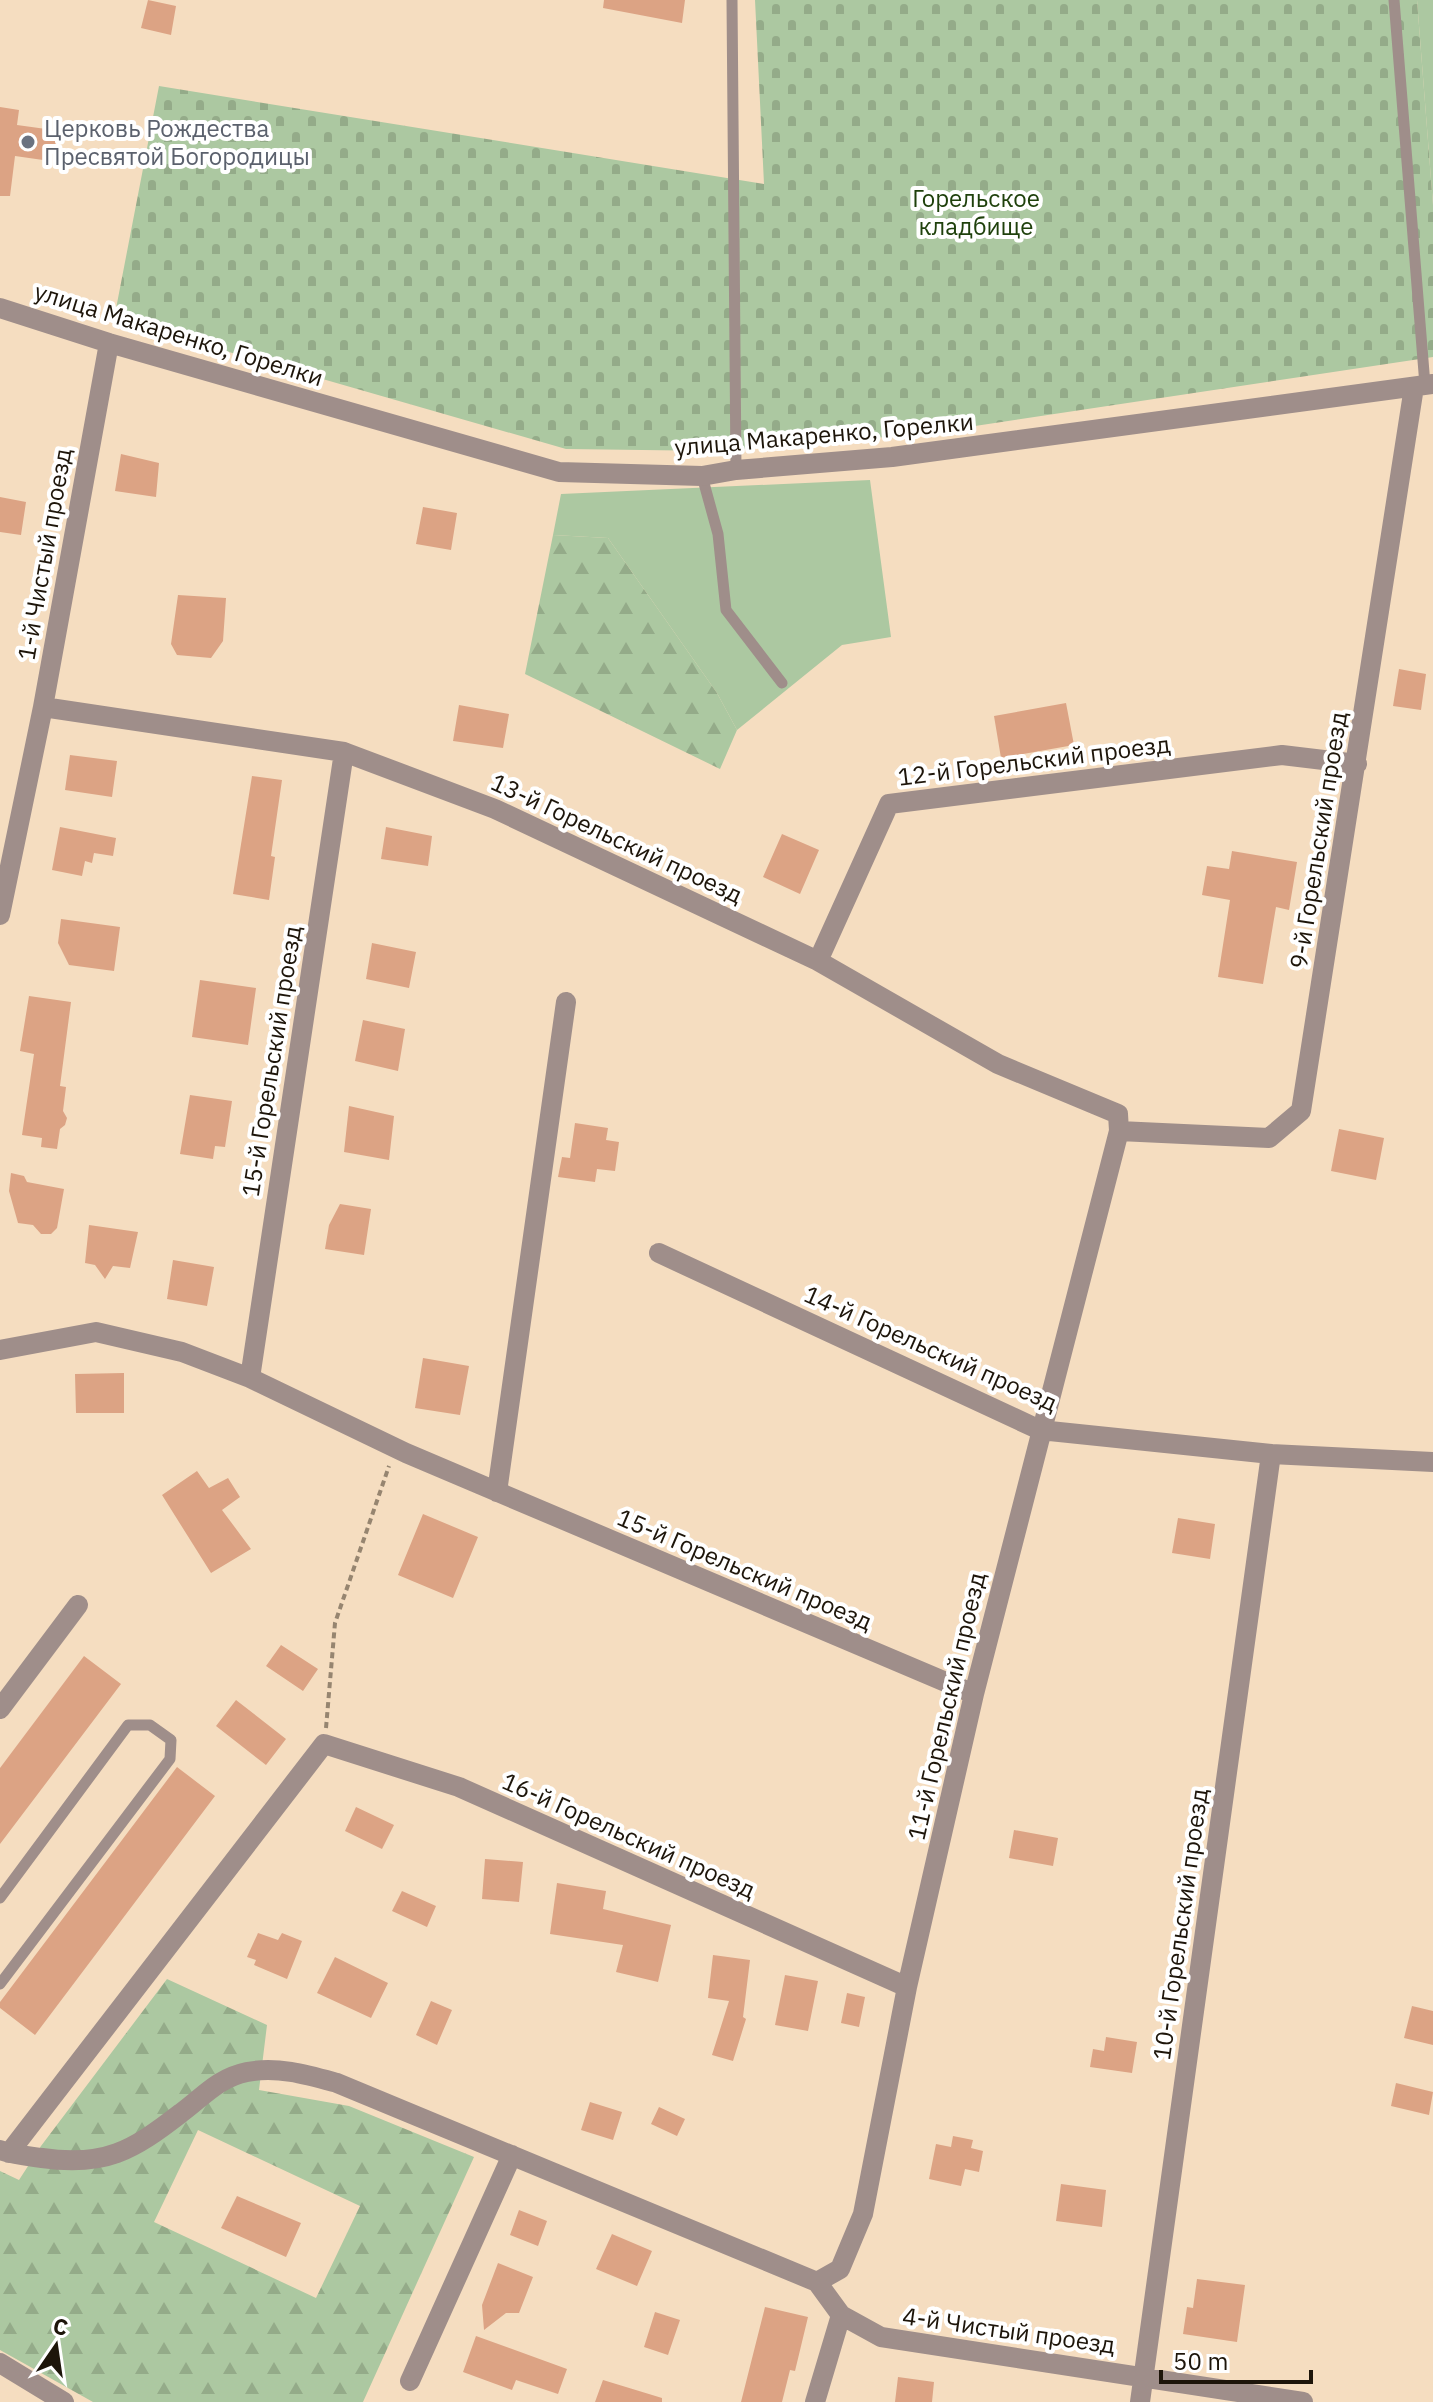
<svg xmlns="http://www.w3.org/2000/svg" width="1433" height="2402" viewBox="0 0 1433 2402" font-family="'IBM Plex Sans',sans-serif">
<defs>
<pattern id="forest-firs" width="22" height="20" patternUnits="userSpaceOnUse" patternTransform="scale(2)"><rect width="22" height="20" fill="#acc8a1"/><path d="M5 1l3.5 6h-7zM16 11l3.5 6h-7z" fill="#94ab89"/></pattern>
<pattern id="cemetery-stones" width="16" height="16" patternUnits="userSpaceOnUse" patternTransform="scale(2)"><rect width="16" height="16" fill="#acc8a1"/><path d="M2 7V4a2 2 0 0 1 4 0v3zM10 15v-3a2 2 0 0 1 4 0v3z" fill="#94ab89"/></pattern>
</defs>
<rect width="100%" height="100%" fill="#f5ddc0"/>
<path fill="#acc8a1" d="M 1417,0 L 1433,0 L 1433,205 Z
M 870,480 L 891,637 L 842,645 L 737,730 L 717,693 L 608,538 L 553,535 L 561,494 Z"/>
<path fill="url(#forest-firs)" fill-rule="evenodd" d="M 553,535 L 608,538 L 717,693 L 737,730 L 720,769 L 525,674 Z
M 167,1979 L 267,2025 L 259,2090 L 349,2106 L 474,2157 L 363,2402 L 93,2402 L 0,2350 L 0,2171 L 19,2180 L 41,2146 ZM 198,2130 L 360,2206 L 316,2298 L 154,2222 Z"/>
<path fill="url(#cemetery-stones)" d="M 755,0 L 1417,0 L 1433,205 L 1433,357 L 922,434 L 718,451 L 566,449 L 114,319 L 159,86 L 764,184 Z"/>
<path fill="#dca384" d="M 148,0 L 176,6 L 171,35 L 141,28 Z
M 604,0 L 685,0 L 682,23 L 603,8 Z
M 0,107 L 19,110 L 17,125 L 46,129 L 54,138 L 56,145 L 49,157 L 43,160 L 15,156 L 10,196 L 0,196 Z
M 121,454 L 159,463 L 156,497 L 115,491 Z
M 0,497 L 26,502 L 21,535 L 0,532 Z
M 423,507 L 457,513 L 451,550 L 416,544 Z
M 178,595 L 226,598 L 223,641 L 211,658 L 177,655 L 171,644 Z
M 1399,669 L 1426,674 L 1421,710 L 1393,706 Z
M 1066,703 L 1074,745 L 1001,758 L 994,716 Z
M 459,705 L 509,714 L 503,748 L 453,741 Z
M 70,755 L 117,761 L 112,797 L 65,790 Z
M 252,776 L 282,780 L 271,856 L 275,857 L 269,900 L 233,894 Z
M 60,827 L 116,838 L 113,856 L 94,853 L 92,863 L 85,861 L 82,876 L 52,870 Z
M 386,827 L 432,836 L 428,866 L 381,859 Z
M 782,834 L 819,850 L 800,894 L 763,877 Z
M 1232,851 L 1297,862 L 1289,910 L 1276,907 L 1263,984 L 1218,977 L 1230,900 L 1202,895 L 1207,866 L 1229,869 Z
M 61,919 L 120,927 L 114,971 L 69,965 L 58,943 Z
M 372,943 L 416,952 L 409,988 L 366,979 Z
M 200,980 L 256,988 L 248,1045 L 192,1037 Z
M 29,996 L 71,1002 L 60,1086 L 66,1087 L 63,1111 L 67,1118 L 65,1125 L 60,1129 L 57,1149 L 41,1147 L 42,1138 L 22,1135 L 34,1054 L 20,1051 Z
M 363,1020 L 405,1029 L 398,1071 L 355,1061 Z
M 190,1095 L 232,1101 L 225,1147 L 215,1146 L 213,1159 L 180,1154 Z
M 349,1106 L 394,1116 L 389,1160 L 344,1152 Z
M 575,1123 L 608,1128 L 606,1140 L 619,1142 L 615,1171 L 597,1169 L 595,1182 L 558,1177 L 562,1157 L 570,1158 Z
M 1339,1129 L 1384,1138 L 1376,1180 L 1331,1171 Z
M 11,1173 L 24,1176 L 27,1182 L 64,1189 L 57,1228 L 51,1234 L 41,1234 L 33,1225 L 18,1223 L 9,1191 Z
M 340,1204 L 371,1209 L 364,1255 L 325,1249 L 329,1225 Z
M 89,1225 L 138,1232 L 130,1268 L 113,1266 L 105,1279 L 95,1265 L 85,1263 Z
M 173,1260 L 214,1267 L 207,1306 L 167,1299 Z
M 423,1358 L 469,1366 L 460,1415 L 415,1408 Z
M 124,1373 L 124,1413 L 76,1413 L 75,1374 Z
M 197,1471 L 209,1488 L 228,1478 L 240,1497 L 222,1510 L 251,1549 L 211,1573 L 162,1495 Z
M 423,1514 L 478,1537 L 453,1598 L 398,1575 Z
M 1178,1518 L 1215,1524 L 1210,1559 L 1172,1553 Z
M 281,1645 L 318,1669 L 303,1691 L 266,1666 Z
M 84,1656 L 121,1684 L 0,1844 L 0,1768 Z
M 236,1700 L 286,1739 L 266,1765 L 216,1726 Z
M 177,1767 L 215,1796 L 35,2035 L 0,2008 L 0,2002 Z
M 356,1807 L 394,1825 L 382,1849 L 345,1831 Z
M 1014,1830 L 1058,1838 L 1053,1866 L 1009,1858 Z
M 485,1859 L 523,1862 L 519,1902 L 482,1899 Z
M 557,1883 L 606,1891 L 603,1909 L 671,1925 L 658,1982 L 616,1972 L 623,1945 L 550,1934 Z
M 402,1891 L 436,1906 L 427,1927 L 392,1911 Z
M 258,1933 L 278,1940 L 282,1933 L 302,1941 L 287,1979 L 254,1965 L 256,1960 L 247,1957 Z
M 713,1955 L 750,1960 L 743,2017 L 746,2019 L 733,2061 L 712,2055 L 729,2001 L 708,1998 Z
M 335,1957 L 388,1983 L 371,2018 L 317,1993 Z
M 785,1975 L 818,1981 L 808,2031 L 775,2025 Z
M 847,1993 L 865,1997 L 859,2027 L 841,2023 Z
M 431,2001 L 452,2010 L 437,2045 L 416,2035 Z
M 1412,2006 L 1433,2011 L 1433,2045 L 1404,2038 Z
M 1106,2037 L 1137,2042 L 1132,2073 L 1090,2067 L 1093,2049 L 1104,2051 Z
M 1396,2083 L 1433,2092 L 1429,2115 L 1391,2106 Z
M 590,2102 L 622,2112 L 613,2140 L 581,2130 Z
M 659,2107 L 685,2119 L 677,2136 L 651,2124 Z
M 953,2136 L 973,2140 L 971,2148 L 983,2151 L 979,2172 L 965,2169 L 961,2186 L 929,2179 L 936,2144 L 951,2147 Z
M 1061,2184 L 1106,2190 L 1102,2227 L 1056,2221 Z
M 237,2196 L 301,2223 L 286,2257 L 221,2228 Z
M 519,2210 L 547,2221 L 538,2246 L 510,2235 Z
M 612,2234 L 652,2251 L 637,2286 L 596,2269 Z
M 498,2263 L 533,2277 L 519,2313 L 506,2313 L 484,2330 L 482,2305 Z
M 1197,2279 L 1245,2285 L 1237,2342 L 1183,2334 L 1187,2307 L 1193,2308 Z
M 765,2307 L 808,2317 L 795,2371 L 790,2370 L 782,2402 L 741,2402 Z
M 655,2312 L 680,2320 L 668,2355 L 644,2347 Z
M 476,2336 L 567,2369 L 558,2394 L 516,2380 L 512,2390 L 463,2372 Z
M 898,2377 L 934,2382 L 932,2402 L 895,2402 Z
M 603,2380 L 662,2398 L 662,2402 L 595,2402 Z"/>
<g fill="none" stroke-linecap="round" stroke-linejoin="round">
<path stroke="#968570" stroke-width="4" stroke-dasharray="6 4" stroke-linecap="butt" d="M 326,1728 L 335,1623 L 389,1466"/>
<path stroke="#9f8e8a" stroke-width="11" d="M 732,0 L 736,470
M 1394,0 L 1425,385
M 702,476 L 718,534 L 726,610 L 782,683
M 0,1898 L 128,1725 L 150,1725 L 171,1740 L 170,1759 L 0,1984"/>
<path stroke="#9f8e8a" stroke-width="20" d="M 0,308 L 109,343 L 559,472 L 702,476 L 736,470 L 892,457 L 1433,384
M 43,707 L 344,752 L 495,809 L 818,961 L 998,1064 L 1118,1114 L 1119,1131 L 974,1694 L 907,1987 L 863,2214 L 840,2269 L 817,2282
M 344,752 L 250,1378 L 406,1453 L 974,1694
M 0,915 L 43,707 L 109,343
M 818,961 L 889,804 L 1282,755 L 1357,764
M 1119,1131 L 1269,1138 L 1301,1111 L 1414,387
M 659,1253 L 1040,1430 L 1271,1454 L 1433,1462
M 0,1350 L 96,1332 L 182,1352 L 250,1378
M 497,1492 L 566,1002
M 0,1709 L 78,1605
M 0,2150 C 13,2155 28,2156 42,2158 C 105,2167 132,2151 181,2113 C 204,2096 218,2078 247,2072 C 278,2066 308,2075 337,2083 L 817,2282 L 841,2315 L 881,2337 L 1303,2402
M 9,2153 L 324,1744 L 459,1787 L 907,1987
M 0,2363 L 64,2402
M 410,2381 L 512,2155
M 815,2402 L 841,2315
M 1140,2402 L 1271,1454"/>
</g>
<circle fill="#6b7280" stroke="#fff" stroke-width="3" cx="28" cy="142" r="8"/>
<g text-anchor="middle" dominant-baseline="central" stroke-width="8" stroke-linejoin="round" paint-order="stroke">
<g font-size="24" fill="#5b616d" stroke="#fff" text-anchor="start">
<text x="44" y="128">Церковь Рождества<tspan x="44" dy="28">Пресвятой Богородицы</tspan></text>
</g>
<g font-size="24" fill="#1f410c" stroke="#fff">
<text x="976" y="198">Горельское<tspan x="976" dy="28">кладбище</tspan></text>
</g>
<g font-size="24" fill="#1d150a" stroke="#fff">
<text transform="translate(179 334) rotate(17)">улица Макаренко, Горелки</text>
<text transform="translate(824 434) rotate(-5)">улица Макаренко, Горелки</text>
<text transform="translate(44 554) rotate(-80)">1-й Чистый проезд</text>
<text transform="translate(1034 760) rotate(-7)">12-й Горельский проезд</text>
<text transform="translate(617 838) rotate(25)">13-й Горельский проезд</text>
<text transform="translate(1318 840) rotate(-81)">9-й Горельский проезд</text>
<text transform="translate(271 1061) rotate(-81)">15-й Горельский проезд</text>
<text transform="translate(931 1348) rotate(24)">14-й Горельский проезд</text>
<text transform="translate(745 1569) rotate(23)">15-й Горельский проезд</text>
<text transform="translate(946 1706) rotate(-77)">11-й Горельский проезд</text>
<text transform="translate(629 1835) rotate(24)">16-й Горельский проезд</text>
<text transform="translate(1180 1924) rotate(-82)">10-й Горельский проезд</text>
<text transform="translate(1009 2330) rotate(8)">4-й Чистый проезд</text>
</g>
</g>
<g transform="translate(56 2346) rotate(13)" stroke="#ffffff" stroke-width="6" paint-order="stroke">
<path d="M0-6L14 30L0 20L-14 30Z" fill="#1d150a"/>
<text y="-12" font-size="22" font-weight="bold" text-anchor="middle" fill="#1d150a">С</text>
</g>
<path d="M1161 2370v12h150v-12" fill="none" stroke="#1d150a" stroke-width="4"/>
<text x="1173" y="2370" font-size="24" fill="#1d150a" stroke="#ffffff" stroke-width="6" paint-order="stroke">50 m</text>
</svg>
